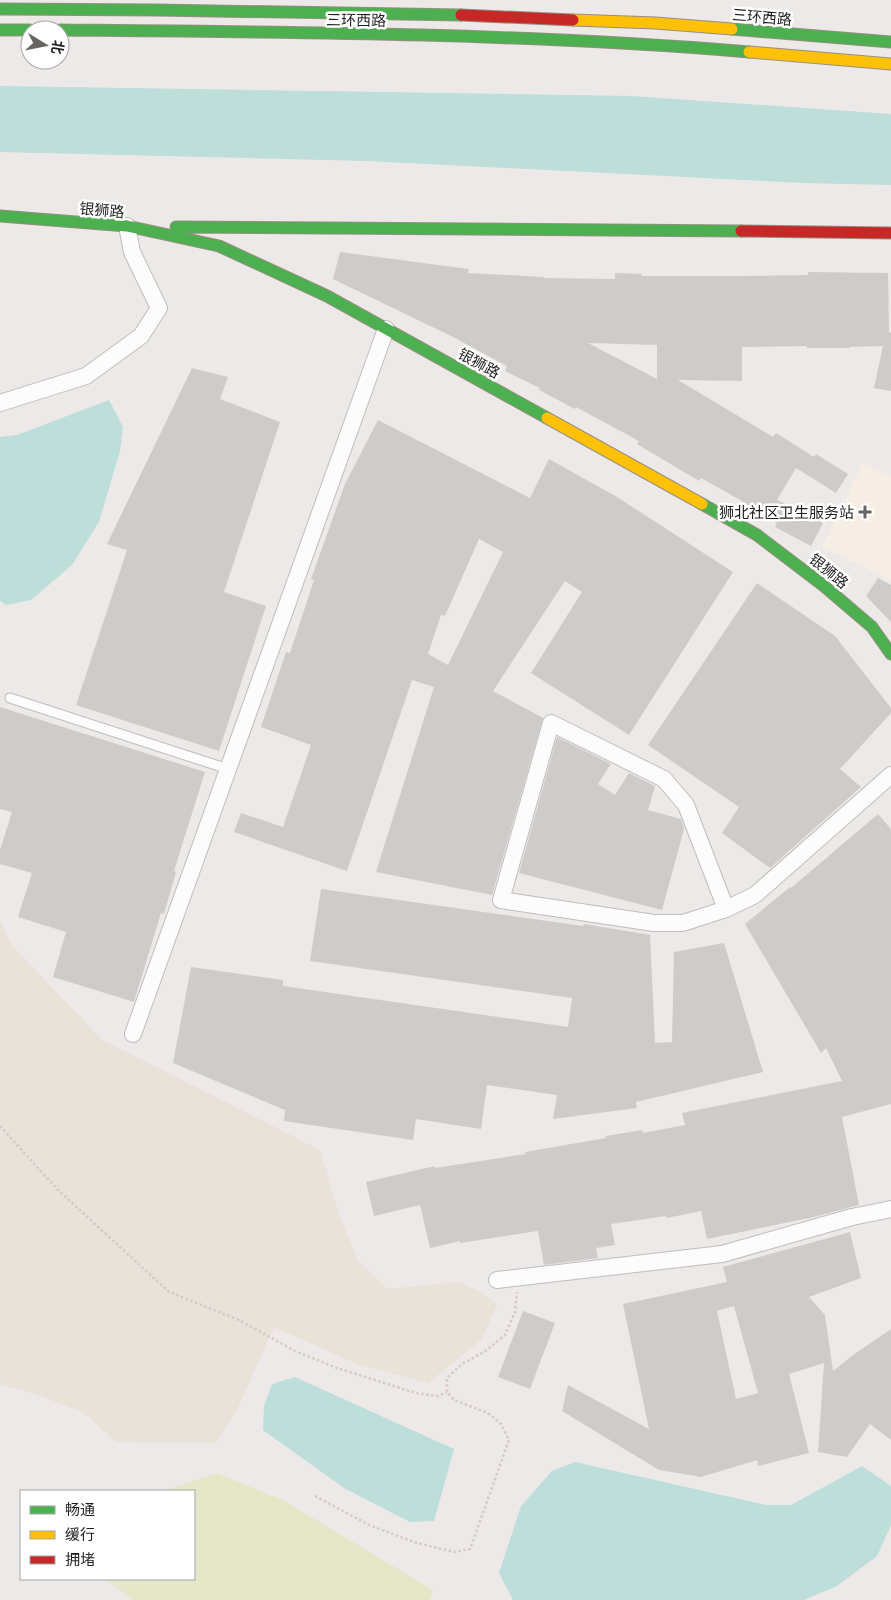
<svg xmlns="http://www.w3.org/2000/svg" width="891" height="1600" viewBox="0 0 891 1600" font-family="Ubuntu,'Noto Sans SC',sans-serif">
<rect width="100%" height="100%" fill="#ede9e8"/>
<path fill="#f6eee4" d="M 863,463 L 891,477 L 891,581 L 822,547 Z"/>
<path fill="#e8e2d8" d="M 0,919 L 10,943 L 101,1039 L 320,1150 L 338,1211 L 357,1259 L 388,1289 L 458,1282 L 481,1292 L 497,1305 L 481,1340 L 428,1383 L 357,1364 L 274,1327 L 237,1410 L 216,1443 L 116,1442 L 83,1412 L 23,1390 L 0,1385 Z"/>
<path fill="#e5e7c9" d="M 217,1473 L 283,1500 L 433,1590 L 430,1600 L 132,1600 L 106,1579 L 194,1579 L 194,1491 L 164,1491 Z"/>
<path fill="#bdded9" d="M 0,86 L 632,96 L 891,114 L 891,185 L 803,183 L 367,161 L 0,152 Z
M 109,400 L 123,427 L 120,451 L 99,522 L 72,565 L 31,600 L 6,605 L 0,601 L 0,437 L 17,435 Z
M 295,1377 L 454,1449 L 434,1521 L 410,1522 L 344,1488 L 263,1430 L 264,1406 L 272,1384 Z
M 575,1462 L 766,1505 L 791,1505 L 862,1466 L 891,1486 L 891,1525 L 877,1556 L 837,1586 L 804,1600 L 513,1600 L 499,1573 L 521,1506 L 552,1471 Z"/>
<path fill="#d0cbcb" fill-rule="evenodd" d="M 340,252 L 469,269 L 468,273 L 544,277 L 544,278 L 615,279 L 615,273 L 642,274 L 641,276 L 743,276 L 808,275 L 808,272 L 888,273 L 889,332 L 891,333 L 891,391 L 874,388 L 883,346 L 850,347 L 850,348 L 807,348 L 807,346 L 742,347 L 742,381 L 678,380 L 773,437 L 776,433 L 814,457 L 816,454 L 848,474 L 836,493 L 796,468 L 777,500 L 823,523 L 811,546 L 775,527 L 777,523 L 735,497 L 701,478 L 699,481 L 637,444 L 639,441 L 576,407 L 575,409 L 539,390 L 540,388 L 505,371 L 507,366 L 453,337 L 333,279 ZM 588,343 L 657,345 L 657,379 Z
M 192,368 L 228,377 L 220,399 L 280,422 L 224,592 L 266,606 L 219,751 L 76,705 L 127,550 L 107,544 Z
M 378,420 L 530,498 L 549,459 L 617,497 L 733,572 L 629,735 L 531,673 L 582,592 L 565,581 L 493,691 L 543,718 L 492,895 L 376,872 L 434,687 L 412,680 L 347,871 L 234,832 L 241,813 L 283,827 L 311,745 L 261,727 L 286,652 L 290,653 L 314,580 L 311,579 L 345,484 ZM 479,539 L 503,552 L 448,665 L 428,654 L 441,615 L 445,616 Z
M 878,578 L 891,585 L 891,622 L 866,596 Z
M 757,583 L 835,636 L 891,708 L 891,713 L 840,769 L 861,787 L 770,868 L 722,833 L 739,807 L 648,745 Z
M 0,707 L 205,772 L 174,871 L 176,872 L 164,914 L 161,913 L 134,1002 L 53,977 L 66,932 L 18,917 L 32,873 L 0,864 L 0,850 L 12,812 L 0,809 Z
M 557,737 L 611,764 L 598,784 L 615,795 L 629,773 L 655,786 L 648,810 L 681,819 L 684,829 L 662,910 L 519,873 Z
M 878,814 L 891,829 L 891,1104 L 842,1117 L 859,1205 L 814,1217 L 707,1239 L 701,1211 L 667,1218 L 666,1216 L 611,1224 L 615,1245 L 596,1248 L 598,1258 L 544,1265 L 538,1231 L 460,1243 L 460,1241 L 430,1248 L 420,1205 L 374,1216 L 366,1182 L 435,1166 L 435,1168 L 526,1154 L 525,1152 L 606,1138 L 606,1136 L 642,1130 L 643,1133 L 685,1125 L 682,1113 L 842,1081 L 826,1048 L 821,1053 L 745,924 L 790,887 L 791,888 Z
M 321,889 L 583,926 L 584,924 L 650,935 L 655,1043 L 672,1042 L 674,952 L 724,943 L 763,1072 L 636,1102 L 637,1108 L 553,1119 L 557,1095 L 487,1085 L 481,1129 L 416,1119 L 413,1140 L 284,1121 L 285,1110 L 173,1063 L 191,967 L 283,980 L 283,986 L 568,1027 L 572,998 L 310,961 Z
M 850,1232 L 861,1278 L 809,1297 L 825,1315 L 833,1371 L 853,1355 L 891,1329 L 891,1440 L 870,1424 L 847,1457 L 818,1452 L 824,1363 L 789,1374 L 809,1453 L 758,1466 L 757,1460 L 701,1477 L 659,1470 L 562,1411 L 568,1385 L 649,1429 L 623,1304 L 727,1282 L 723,1267 ZM 734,1306 L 758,1393 L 736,1399 L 717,1311 Z
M 523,1311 L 555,1323 L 530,1389 L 498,1377 Z"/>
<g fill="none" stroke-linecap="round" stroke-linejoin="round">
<g stroke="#bfbdbd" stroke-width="11">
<path id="lane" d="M 10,698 L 228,769"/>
</g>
<g stroke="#bfbdbd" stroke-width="18">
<path id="street" d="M 0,403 L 86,376 L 141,336 L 159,308 L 132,252 L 127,226
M 726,909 L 686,805 L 664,779 L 551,723 L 501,900 L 654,923 L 683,923 L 726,909 L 755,895 L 891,775
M 133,1034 L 386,329
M 497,1280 L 722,1254 L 852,1217 L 891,1209"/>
</g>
<g stroke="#968f81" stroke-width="13">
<path id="fast" d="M 0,9 L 156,10 L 461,15
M 732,29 L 891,42
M 0,30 L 30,30
M 60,30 C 290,32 520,33 749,52
M 0,216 L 127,226 L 219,246 L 327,296 L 547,418
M 176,227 L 741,231
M 702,504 L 757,535 L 824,586 L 872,627 L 891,654"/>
</g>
<g stroke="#968f81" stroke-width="13">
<path id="slow" d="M 573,20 L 655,23 L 732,29
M 749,52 L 891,64
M 547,418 L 702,504"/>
</g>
<g stroke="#968f81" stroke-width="13">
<path id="jam" d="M 461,15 L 573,20
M 741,231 L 891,233"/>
</g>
<path stroke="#d6c8cb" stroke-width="2.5" stroke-dasharray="2.5 2.5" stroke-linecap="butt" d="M 0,1126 L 57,1189 L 169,1292 L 239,1320 L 295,1351 L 337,1368 L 416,1393 L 438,1396 L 447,1392
M 315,1496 L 369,1525 L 417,1543 L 454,1552 L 470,1549 L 509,1440 L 501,1424 L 488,1413 L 454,1400 L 447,1392 L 447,1378 L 462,1364 L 484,1352 L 505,1335 L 515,1312 L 517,1292"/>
<use href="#lane" stroke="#fcfcfc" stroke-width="9"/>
<use href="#street" stroke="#fcfcfc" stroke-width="16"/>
<use href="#fast" stroke="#4caf50" stroke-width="11"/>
<use href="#slow" stroke="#ffc107" stroke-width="11"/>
<use href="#jam" stroke="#c62828" stroke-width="11"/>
</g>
<path fill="#676665" stroke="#fff" stroke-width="2" d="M862.5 504.5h5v5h5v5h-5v5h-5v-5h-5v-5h5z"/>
<g text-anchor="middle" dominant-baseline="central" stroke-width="5" stroke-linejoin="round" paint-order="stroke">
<g font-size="15" fill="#1f1f1f" stroke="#fff">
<text transform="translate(762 17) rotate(5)">三环西路</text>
<text transform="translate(356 20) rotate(1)">三环西路</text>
<text transform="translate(102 210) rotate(5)">银狮路</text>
<text transform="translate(479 363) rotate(29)">银狮路</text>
<text transform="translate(829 571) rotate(39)">银狮路</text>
</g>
<g font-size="15" fill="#1f1f1f" stroke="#fff" text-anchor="end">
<text x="854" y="512">狮北社区卫生服务站</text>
</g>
</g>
<rect x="20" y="1490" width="175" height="90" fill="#ffffff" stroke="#a5a5a5"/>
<rect x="30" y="1506" width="25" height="8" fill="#4caf50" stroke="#a5a5a5"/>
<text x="65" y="1515" font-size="15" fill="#1f1f1f">畅通</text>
<rect x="30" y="1531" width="25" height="8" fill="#ffc107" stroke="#a5a5a5"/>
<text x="65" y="1540" font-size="15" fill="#1f1f1f">缓行</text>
<rect x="30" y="1556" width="25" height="8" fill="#c62828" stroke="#a5a5a5"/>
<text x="65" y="1565" font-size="15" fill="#1f1f1f">拥堵</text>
<g transform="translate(45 45) rotate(100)"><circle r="24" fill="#ffffff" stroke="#a5a5a5"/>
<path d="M0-4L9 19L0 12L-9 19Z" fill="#676665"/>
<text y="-8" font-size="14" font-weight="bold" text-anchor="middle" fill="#1f1f1f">北</text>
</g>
</svg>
